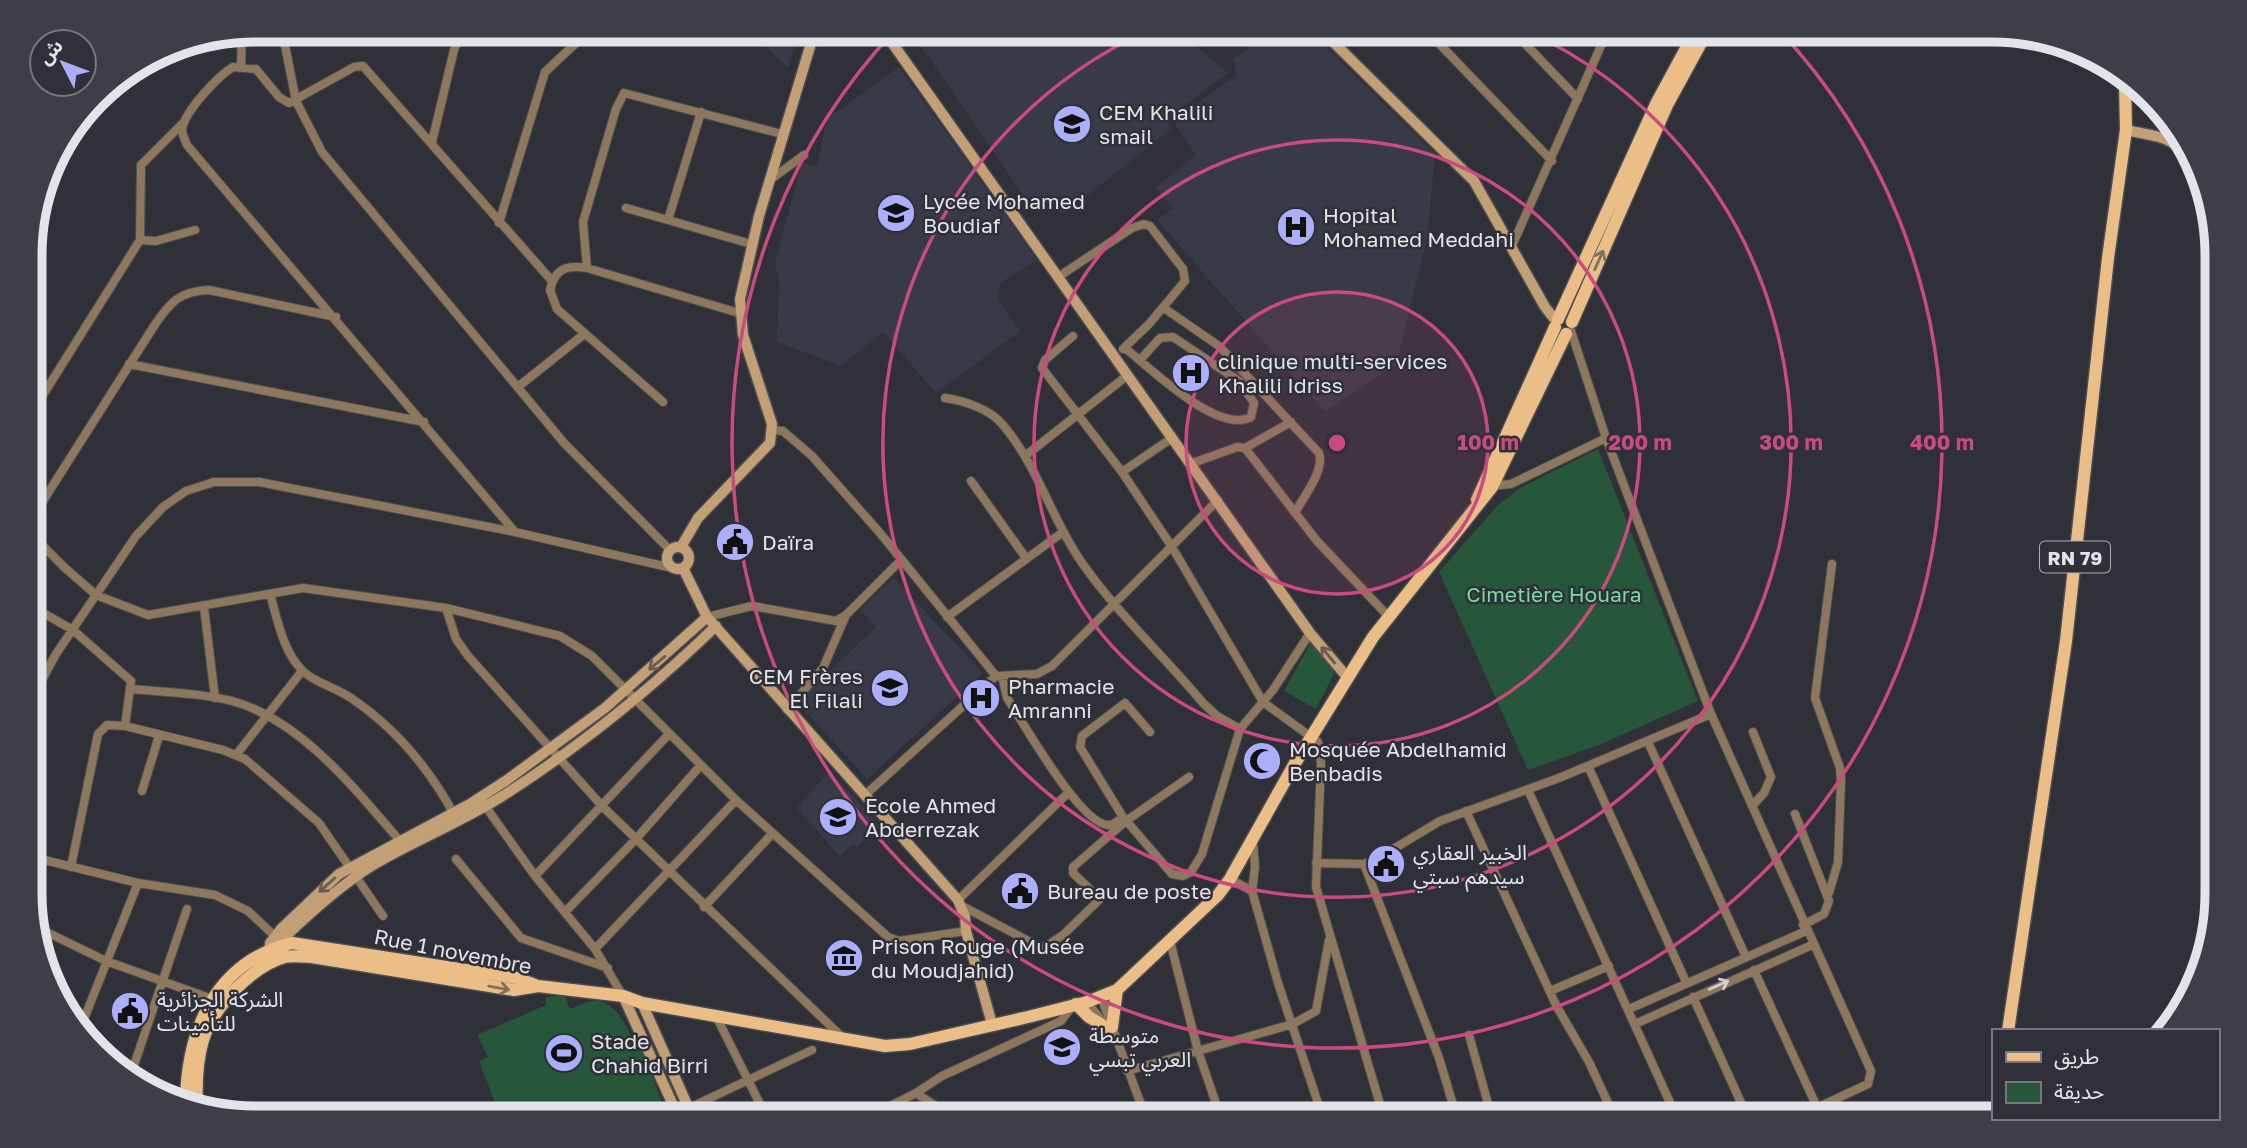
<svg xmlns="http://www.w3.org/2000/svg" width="2247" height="1148" viewBox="0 0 2247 1148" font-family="'Golos Text','Noto Sans Arabic',sans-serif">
<rect width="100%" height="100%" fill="#2f3038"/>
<path fill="#383a47" d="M 747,30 L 800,30 L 788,68 Z
M 910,30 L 1176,30 L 1228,73 L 1167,118 L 1171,129 L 1065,213 L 1032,208 Z
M 1274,30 L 1309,30 L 1435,154 L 1428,234 L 1396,365 L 1325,412 L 1157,220 L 1173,208 L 1155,188 L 1196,155 L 1173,121 L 1237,75 L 1233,59 Z
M 899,67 L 1037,260 L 1000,283 L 998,300 L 1020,331 L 936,393 L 883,332 L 841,366 L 777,342 L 779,283 L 775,261 L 802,163 L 817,166 L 827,119 Z
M 894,578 L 983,673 L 867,779 L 797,702 L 876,627 L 860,609 Z
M 830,771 L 880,826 L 857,847 L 853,844 L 840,856 L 796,808 Z"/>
<path fill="#26573b" d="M 1598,449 L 1698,701 L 1599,745 L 1528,770 L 1439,572 L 1497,506 L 1520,488 Z
M 1313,639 L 1337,668 L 1316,709 L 1284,691 Z
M 565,996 L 570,1009 C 577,1006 585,1002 592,1001 C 616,998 630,1031 636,1049 L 641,1048 L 668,1118 L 501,1118 L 479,1061 L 488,1057 L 477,1035 L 546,1005 L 546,997 Z"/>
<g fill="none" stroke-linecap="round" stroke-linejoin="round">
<g stroke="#4c4d54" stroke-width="10">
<path id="minor" d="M 282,30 L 296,101 L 322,152 L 564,443 L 670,550
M 1426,30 L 1552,161
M 1512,30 L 1578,99
M 1592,30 L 1602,40
M 1680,30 L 1690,40
M 285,38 L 296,30
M 241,66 L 242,32
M 701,112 L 668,220 L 751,244
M 432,142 L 454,50 L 462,30
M 770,180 L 804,155
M 626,208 L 668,220
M 499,223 L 545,72 L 590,30
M 140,240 L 156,241 L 195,230
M 1511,248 L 1608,30
M 587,268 L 583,222 L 616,109 L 624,93 L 782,134
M 1058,277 L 1132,228 L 1144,224 L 1150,226 L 1183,269 L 1185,281 L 1149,324 L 1123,349
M 1164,308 L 1219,346 L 1319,453 C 1325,471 1303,497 1295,513
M 336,317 L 209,290 C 180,291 170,302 154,326 L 36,512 L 40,543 L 64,567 L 96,595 L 148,615 L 303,588 L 446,608 L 560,636 L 592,656 L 736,800 L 888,937 L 899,941 L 966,931
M 1571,331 L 1606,438 L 1711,714 L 1871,1071 L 1868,1084 L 1795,1118
M 1073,336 L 1045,360 L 1042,368 L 1122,472 L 1172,547 L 1263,702 L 1318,742 L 1321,763 L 1316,887 L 1384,1118
M 1125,348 C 1150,368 1218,435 1251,417 L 1254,403 L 1239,381 L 1173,337 L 1160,338 L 1140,360
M 129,364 L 424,422
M 31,373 L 48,387 L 31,415
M 519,386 L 583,335
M 48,387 L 140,240 L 141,165 L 184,122
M 945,398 C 965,401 990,409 1003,425 C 1037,465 1051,517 1080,560 C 1115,611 1163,655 1203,703 L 1217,716 L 1240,729
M 663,402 L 557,309 L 550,290 C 555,268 567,265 587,268 L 739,313
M 772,430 L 783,431 L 812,456 L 880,533 L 996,676 L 1037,674 L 1052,666 L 1218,500
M 1245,448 L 1291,422
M 1025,456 L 1128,375
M 1190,464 L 1237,447 L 1245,448 L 1317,541 L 1389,617
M 1122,472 L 1172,438
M 971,481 L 1026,558
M 1489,486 L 1511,484 L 1606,438
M 515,532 L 187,145 C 185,140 182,134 182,129 C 185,111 218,76 233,67 L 256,69 L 279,97 L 289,103 L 354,67 L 363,66 L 552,281
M 270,594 C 277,618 283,650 300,668 C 312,682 335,687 351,698 C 397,729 430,769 456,818
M 31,606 L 73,630 L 131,681 L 125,726 L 107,725 L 98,734 L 71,867
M 204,607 L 215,698
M 446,608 L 456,639 L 468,656 L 602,806 L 843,1038
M 707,617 L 752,606 L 836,621 L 846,615 L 901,560
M 947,617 L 1063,532
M 1002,676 L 1007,698 C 1023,722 1081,826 1109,825 C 1114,825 1119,820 1123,817
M 131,689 C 164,692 200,693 232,701 C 301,720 355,789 400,841
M 31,700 L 56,654 L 136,536 L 163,507 L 186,491 L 214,482 L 259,482 L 515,532 L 672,568
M 787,710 L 823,668 L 846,615
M 125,726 L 223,750 L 245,759 L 319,823 L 383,916
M 1150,732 L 1125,703 L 1082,736 L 1080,747 L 1123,817 L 1172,874 L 1183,876 L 1191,872 L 1202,854 L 1240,729 L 1273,690 L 1310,633
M 1648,742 L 1746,957
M 236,755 L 302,671
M 1588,766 L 1686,982
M 1528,790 L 1677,1118
M 142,791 L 159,736
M 864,796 L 996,676
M 483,803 L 535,876 L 595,949 L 623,996
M 1752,806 L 1764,793 L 1771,777 L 1753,732
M 1466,811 L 1557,1007 L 1589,1062 L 1615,1118
M 1795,814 L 1829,901 L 1824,914 L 1803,925
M 1253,841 L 1255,867 L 1252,891 L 1278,983 L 1323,1118
M 32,857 L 138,883 L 215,895 L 248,911 L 279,940
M 456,859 L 521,938 L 608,968
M 1316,863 L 1364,864 L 1375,860 L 1440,821 L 1559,778 L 1711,714
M 1364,864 L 1439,1058 L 1457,1118
M 535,876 L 669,734
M 1230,879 L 1252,891
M 1829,893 L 1838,862 L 1841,781 L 1840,768 L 1815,698 L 1832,564
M 958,900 L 1069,792
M 962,906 L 1038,946 L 1045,947 L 1063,935 L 1100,899 L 1073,873 L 1073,867 L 1126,821 L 1189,777
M 704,907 L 772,834
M 565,912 L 636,839 L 700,766
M 32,925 L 106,961 L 215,1000
M 1170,941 L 1198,1051 L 1221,1118
M 595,949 L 736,800
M 1754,970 L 1822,1118
M 1550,991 L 1609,966
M 1101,997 L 1146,1118
M 1693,997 L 1748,1118
M 1087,1002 L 1102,1021
M 1629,1009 L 1806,931
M 715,1014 L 767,1118
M 1635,1024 L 1812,945
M 80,1029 L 138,883
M 1469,1035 L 1492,1118
M 1127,1071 L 1293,1024 L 1316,1011 L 1329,940
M 131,1074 L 187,909
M 916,1093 L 954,1118
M 689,1108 L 812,1050
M 866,1118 L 916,1093 L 942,1076 L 1061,1021 L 1073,1005"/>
</g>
<g stroke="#4c4d54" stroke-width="13">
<path id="secondary" d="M 883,30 L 1310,633 L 1347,677
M 1321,30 L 1474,181 L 1545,307 L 1556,321
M 2126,130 C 2163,138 2179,136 2195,173
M667 558a11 11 0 1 1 22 0a11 11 0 1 1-22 0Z
M 681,547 L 698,518 L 770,443 L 772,424 L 743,335 L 740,299 L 759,216 L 815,30
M 683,568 L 707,617 L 958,900 L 965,917 L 966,931 L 992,1024
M 281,952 L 282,942 L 286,936 C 313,910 341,885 373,865 C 415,840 462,822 504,795 C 579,747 652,688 716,626
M 269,958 L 270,943 L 281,929 L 339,874 L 470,804 L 507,780 L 605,708 L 707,617
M 623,996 L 679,1118
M 642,1003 L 693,1118"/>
</g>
<g stroke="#4c4d54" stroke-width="15">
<path id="primary" d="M 1558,319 L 1657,102 L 1696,30
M 1572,322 L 1667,105 L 1708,30
M 1477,500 L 1555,327
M 1076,1004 L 1089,1017 L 1107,1028
M 1112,1027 L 1117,990
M 2008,1031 L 2066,641 L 2108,258 L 2126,130 L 2125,82
M 186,1102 C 187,1031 215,962 292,943 L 517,978 L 538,986 L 623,996 L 642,1003 L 885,1046 L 910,1044 L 1028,1017 L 1087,1002 L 1117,990 L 1218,895 L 1230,879 L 1294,765 L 1373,637 L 1492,487 L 1566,334
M 197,1105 C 196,1084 197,1060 203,1040 C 213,1007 252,966 285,957 C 294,955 303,957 312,957 L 514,990 L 538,986"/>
</g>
<use href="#minor" stroke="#8d785d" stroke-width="8"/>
<use href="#secondary" stroke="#c29f75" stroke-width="10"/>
<use href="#primary" stroke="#eabe86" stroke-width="12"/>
</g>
<defs><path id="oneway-shaft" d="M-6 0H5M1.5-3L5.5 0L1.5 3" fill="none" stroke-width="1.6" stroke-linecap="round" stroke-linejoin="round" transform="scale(1.75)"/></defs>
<g stroke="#83705b">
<use href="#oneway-shaft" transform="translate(1599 260) rotate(-66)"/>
<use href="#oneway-shaft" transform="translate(499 988) rotate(10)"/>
</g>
<g stroke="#6a5c50">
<use href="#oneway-shaft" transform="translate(1328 655) rotate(-130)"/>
<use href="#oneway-shaft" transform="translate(657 663) rotate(140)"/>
<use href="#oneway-shaft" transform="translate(327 885) rotate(138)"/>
</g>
<use stroke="#d2cecd" href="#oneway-shaft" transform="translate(1719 985) rotate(-24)"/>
<circle cx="1337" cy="443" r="151" fill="#ca4b7e" fill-opacity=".12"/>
<g fill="none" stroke="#ca4b7e" stroke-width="3.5">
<circle cx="1337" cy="443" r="151"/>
<circle cx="1337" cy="443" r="303"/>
<path d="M1525 30A454 454 0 1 1 1149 30"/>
<path d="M1779 30A605 605 0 1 1 895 30"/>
</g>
<defs>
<g id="school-disc" transform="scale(2.0125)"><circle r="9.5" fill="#abaffb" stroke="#2f3038"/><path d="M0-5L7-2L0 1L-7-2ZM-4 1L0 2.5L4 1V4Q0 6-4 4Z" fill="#111"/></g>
<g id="hospital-disc" transform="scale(2.0125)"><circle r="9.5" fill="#abaffb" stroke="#2f3038"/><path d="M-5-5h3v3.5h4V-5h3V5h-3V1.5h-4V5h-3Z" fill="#111"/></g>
<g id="civic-disc" transform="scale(2.0125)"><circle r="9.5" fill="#abaffb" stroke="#2f3038"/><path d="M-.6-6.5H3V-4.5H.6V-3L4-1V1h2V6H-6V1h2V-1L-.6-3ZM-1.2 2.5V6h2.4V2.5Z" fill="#111"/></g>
<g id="mosque-disc" transform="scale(2.0125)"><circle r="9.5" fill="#abaffb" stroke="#2f3038"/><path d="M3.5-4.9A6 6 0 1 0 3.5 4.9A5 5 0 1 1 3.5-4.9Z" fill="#111"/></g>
<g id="museum-disc" transform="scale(2.0125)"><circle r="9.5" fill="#abaffb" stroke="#2f3038"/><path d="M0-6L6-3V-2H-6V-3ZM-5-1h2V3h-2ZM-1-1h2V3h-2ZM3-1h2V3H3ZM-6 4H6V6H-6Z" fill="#111"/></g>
<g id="stadium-disc" transform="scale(2.0125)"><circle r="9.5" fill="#abaffb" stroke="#2f3038"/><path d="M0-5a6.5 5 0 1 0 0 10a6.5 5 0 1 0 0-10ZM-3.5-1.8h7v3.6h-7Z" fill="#111"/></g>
</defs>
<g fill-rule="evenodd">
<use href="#school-disc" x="1072" y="124"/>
<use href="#school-disc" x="896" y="213"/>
<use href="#hospital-disc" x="1296" y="227"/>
<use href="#hospital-disc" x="1191" y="373"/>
<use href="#civic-disc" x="735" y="542"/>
<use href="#school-disc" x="890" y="688"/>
<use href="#hospital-disc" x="981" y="698"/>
<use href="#mosque-disc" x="1262" y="761"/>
<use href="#school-disc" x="838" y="817"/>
<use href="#civic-disc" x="1386" y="864"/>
<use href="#civic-disc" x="1020" y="891"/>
<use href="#museum-disc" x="844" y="958"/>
<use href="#civic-disc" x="130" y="1011"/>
<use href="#school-disc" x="1062" y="1047"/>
<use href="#stadium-disc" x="564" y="1053"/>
</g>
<g text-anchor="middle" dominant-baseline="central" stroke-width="5" stroke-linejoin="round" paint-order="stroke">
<rect fill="#2f3038" stroke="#adaeb4" stroke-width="2" x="2040" y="541.5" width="70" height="31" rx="5"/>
<g font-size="19" font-weight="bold" fill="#e3e4e9">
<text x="2075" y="557">RN 79</text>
</g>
<g font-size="21" fill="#e3e4e9" stroke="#2f3038" text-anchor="start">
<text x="1099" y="112">CEM Khalili<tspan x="1099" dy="24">smail</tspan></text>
<text x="923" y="201">Lycée Mohamed<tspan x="923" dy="24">Boudiaf</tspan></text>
<text x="1323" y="215">Hopital<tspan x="1323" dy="24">Mohamed Meddahi</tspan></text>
<text x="1218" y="361">clinique multi-services<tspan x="1218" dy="24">Khalili Idriss</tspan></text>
<text x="762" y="542">Daïra</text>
<text x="863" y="676" text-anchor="end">CEM Frères<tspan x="863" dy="24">El Filali</tspan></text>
<text x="1008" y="686">Pharmacie<tspan x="1008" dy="24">Amranni</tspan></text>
<text x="1289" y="749">Mosquée Abdelhamid<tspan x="1289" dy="24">Benbadis</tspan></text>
<text x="865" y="805">Ecole Ahmed<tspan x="865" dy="24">Abderrezak</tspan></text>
<text x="1413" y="852">الخبير العقاري<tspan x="1413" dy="24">سيدهم سبتي</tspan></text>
<text x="1047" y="891">Bureau de poste</text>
<text x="871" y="946">Prison Rouge (Musée<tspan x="871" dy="24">du Moudjahid)</tspan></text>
<text x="157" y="999">الشركة الجزائرية<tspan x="157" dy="24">للتأمينات</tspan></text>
<text x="1089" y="1035">متوسطة<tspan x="1089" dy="24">العربي تبسي</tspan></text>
<text x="591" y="1041">Stade<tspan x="591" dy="24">Chahid Birri</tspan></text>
</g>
<g font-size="21" fill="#73dd9f" stroke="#2f3038">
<text x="1554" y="594">Cimetière Houara</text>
</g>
<g font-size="21" fill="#e3e4e9" stroke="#2f3038">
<text transform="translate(453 951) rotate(11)">Rue 1 novembre</text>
</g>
</g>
<path d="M0 0H2247V1148H0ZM255 42H1992A213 213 0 0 1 2205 255V893A213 213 0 0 1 1992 1106H255A213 213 0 0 1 42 893V255A213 213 0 0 1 255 42Z" fill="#3d3e46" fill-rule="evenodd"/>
<path fill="none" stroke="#e3e4e9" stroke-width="9" d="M255 42H1992A213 213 0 0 1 2205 255V893A213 213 0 0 1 1992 1106H255A213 213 0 0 1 42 893V255A213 213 0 0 1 255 42Z"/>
<circle cx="1337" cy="443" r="10" fill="#ca4b7e" stroke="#2f3038" stroke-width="3.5"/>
<g font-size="21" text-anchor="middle" font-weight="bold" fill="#ca4b7e" stroke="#2f3038" stroke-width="5" stroke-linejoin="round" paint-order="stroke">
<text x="1488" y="450">100 m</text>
<text x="1640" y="450">200 m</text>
<text x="1791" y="450">300 m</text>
<text x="1942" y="450">400 m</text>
</g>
<rect x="1992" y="1029" width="228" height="91" fill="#2f3038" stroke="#77787f" stroke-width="2"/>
<rect x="2006" y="1052" width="35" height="10" fill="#eabe86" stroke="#77787f" stroke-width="2"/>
<text x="2054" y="1064" font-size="21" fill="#e3e4e9">طريق</text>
<rect x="2006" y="1082" width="35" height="21" fill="#26573b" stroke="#77787f" stroke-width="2"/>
<text x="2054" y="1099" font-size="21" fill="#e3e4e9">حديقة</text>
<g transform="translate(63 63) rotate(312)"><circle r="33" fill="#2f3038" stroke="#77787f" stroke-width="2"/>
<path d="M0-5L12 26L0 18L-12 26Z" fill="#abaffb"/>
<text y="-10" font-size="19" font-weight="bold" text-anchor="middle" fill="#e3e4e9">ش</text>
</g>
</svg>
